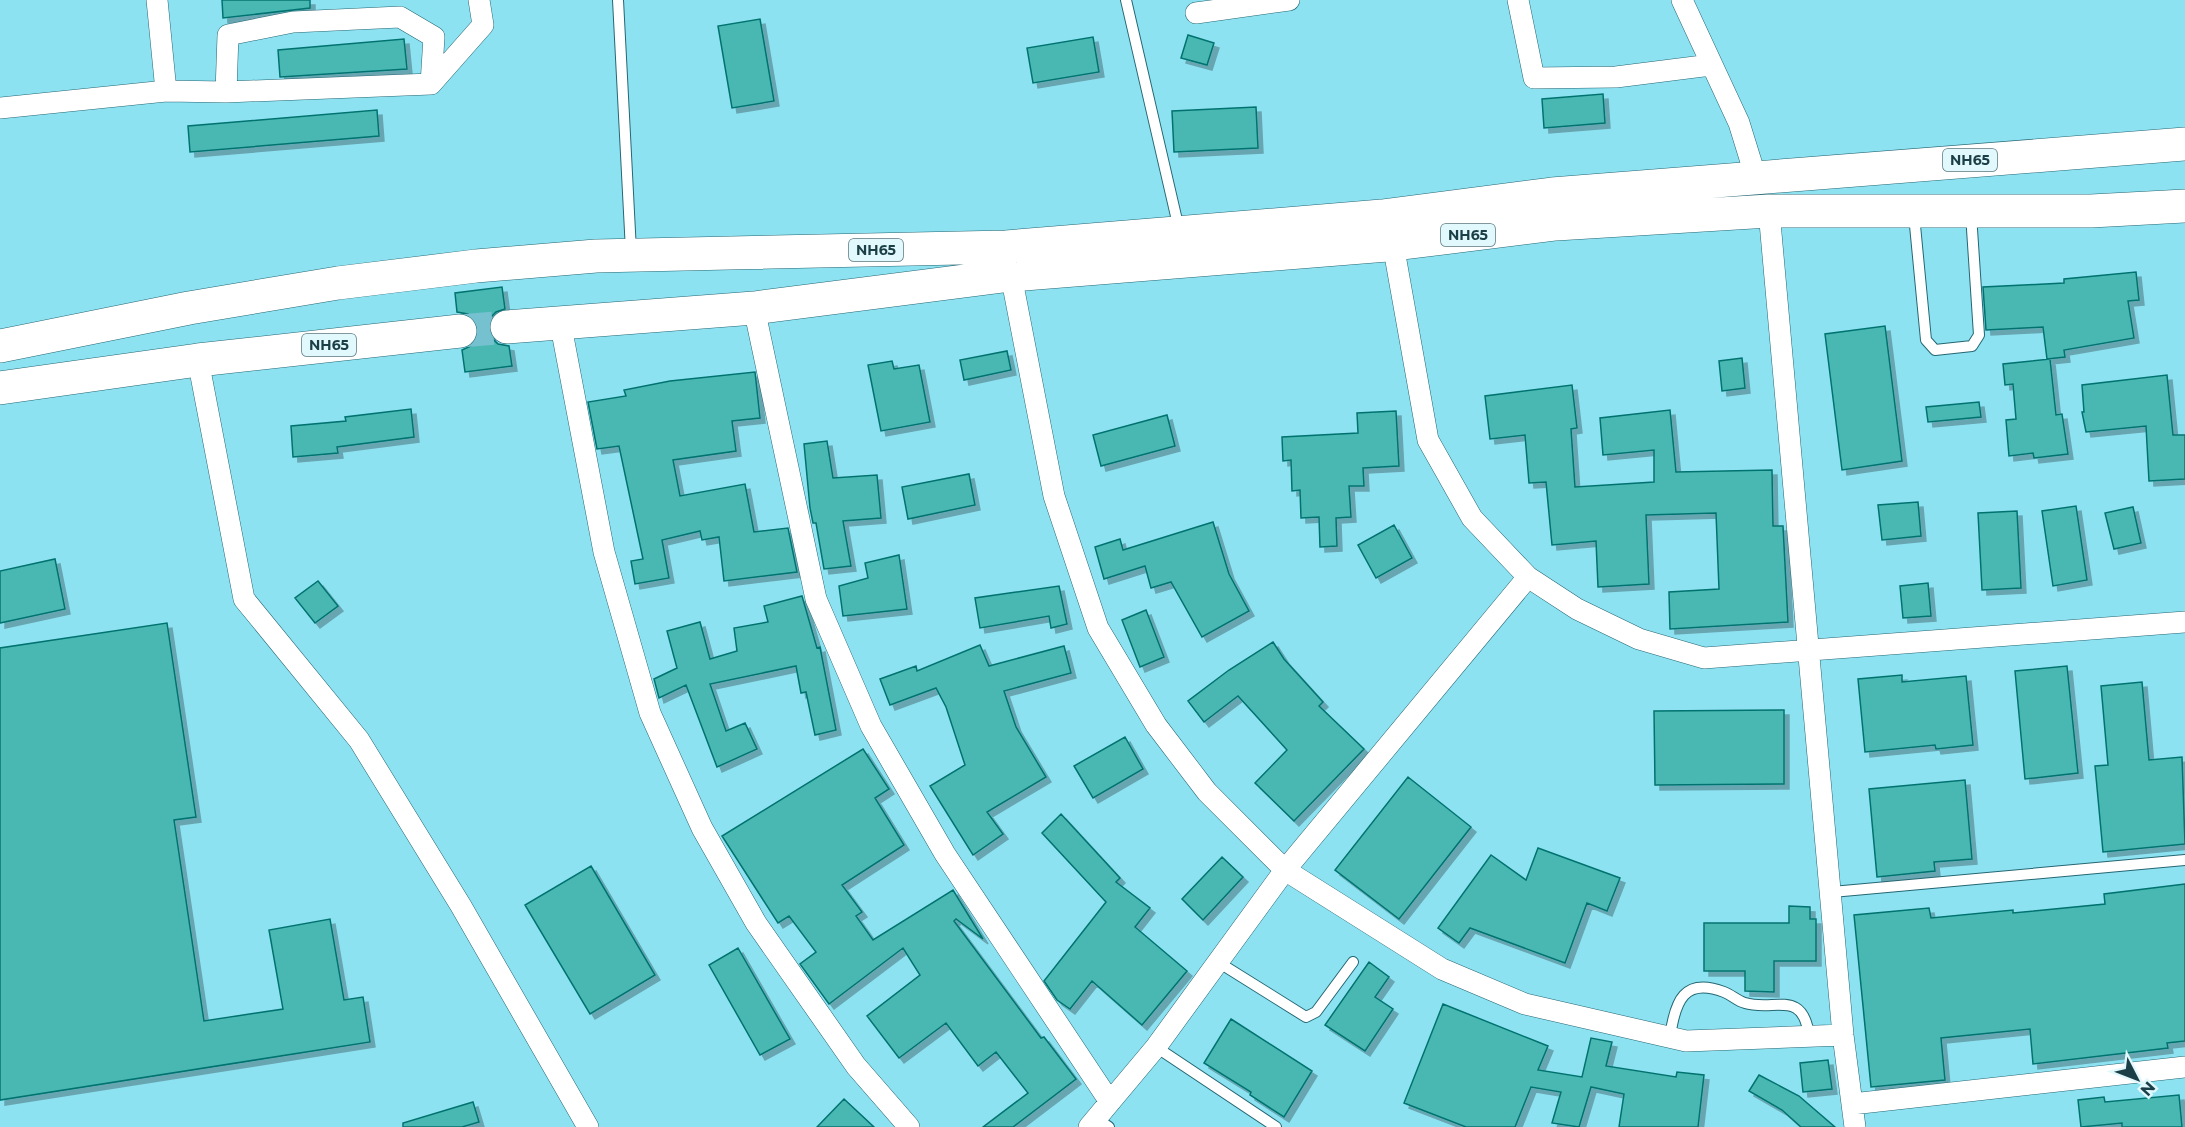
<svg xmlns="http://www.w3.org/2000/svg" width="2185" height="1127" viewBox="0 0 2185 1127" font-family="Montserrat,sans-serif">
<defs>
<filter id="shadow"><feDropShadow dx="5" dy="5" stdDeviation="0" flood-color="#0004"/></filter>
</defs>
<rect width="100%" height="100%" fill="#8de2f2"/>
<path fill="#48b8b3" stroke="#04736f" stroke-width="1.5" filter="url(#shadow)" d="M 222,0 L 310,0 L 310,8 L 223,18 Z
M 760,19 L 774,101 L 732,108 L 718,26 Z
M 1188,35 L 1214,43 L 1207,65 L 1181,58 Z
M 1093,37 L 1099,72 L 1033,83 L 1027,48 Z
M 404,39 L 407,69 L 280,77 L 278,50 Z
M 1603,94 L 1605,123 L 1544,128 L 1542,99 Z
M 1256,107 L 1258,148 L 1174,152 L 1172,111 Z
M 377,110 L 379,136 L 190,152 L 188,126 Z
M 2136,272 L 2139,300 L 2128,301 L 2134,338 L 2064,350 L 2065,357 L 2047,359 L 2043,327 L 1986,330 L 1983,287 L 2064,283 L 2064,279 Z
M 502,287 L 505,309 L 496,312 L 490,318 L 488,329 L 491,337 L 498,344 L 509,346 L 512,366 L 465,372 L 462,350 L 471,346 L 477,339 L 478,328 L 475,319 L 468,314 L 457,312 L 455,293 Z
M 1885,326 L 1902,461 L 1842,470 L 1825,334 Z
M 1007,351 L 1011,370 L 964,380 L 960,360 Z
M 1742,358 L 1745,388 L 1722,391 L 1719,361 Z
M 2050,359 L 2056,415 L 2062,414 L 2068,454 L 2034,458 L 2033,453 L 2009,456 L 2006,420 L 2016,419 L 2013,384 L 2005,385 L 2003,364 Z
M 892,361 L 894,369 L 919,365 L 930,422 L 881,431 L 868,365 Z
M 755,372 L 760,418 L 732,421 L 736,451 L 673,460 L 680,496 L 745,484 L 754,532 L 788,528 L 797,572 L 724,581 L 719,537 L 702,540 L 700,531 L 662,540 L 669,578 L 635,584 L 631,561 L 643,559 L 619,446 L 597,449 L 588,402 L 626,396 L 624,390 L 670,381 Z
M 2167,375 L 2173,435 L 2185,435 L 2185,479 L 2149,481 L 2146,426 L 2086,432 L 2082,412 L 2084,412 L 2082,385 Z
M 1572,385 L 1577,428 L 1571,429 L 1575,487 L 1654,482 L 1654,450 L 1603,455 L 1600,418 L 1670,410 L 1676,472 L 1772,470 L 1773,526 L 1783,526 L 1788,622 L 1670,629 L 1669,592 L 1719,589 L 1716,513 L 1646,515 L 1649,584 L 1598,587 L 1596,541 L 1552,545 L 1546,482 L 1529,483 L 1525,435 L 1490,439 L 1485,396 Z
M 1979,402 L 1981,417 L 1928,422 L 1926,407 Z
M 411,409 L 414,437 L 337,447 L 338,453 L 293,457 L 291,426 L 346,421 L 345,417 Z
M 1396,411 L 1399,466 L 1363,468 L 1364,486 L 1349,486 L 1351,517 L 1336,518 L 1337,546 L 1320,547 L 1319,517 L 1301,518 L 1300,490 L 1292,491 L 1291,460 L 1283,461 L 1282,437 L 1358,433 L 1357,413 Z
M 1167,415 L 1175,446 L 1101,466 L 1093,435 Z
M 827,441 L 833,478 L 877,475 L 881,518 L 843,521 L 851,566 L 824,569 L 816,523 L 813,523 L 810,508 L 804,444 Z
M 969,474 L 975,505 L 908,519 L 902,487 Z
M 1918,502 L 1921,536 L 1882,540 L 1878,505 Z
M 2076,506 L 2087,580 L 2053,586 L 2042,511 Z
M 2133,507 L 2141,543 L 2114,549 L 2105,513 Z
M 2017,511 L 2021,588 L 1982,590 L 1978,513 Z
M 1213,522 L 1229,574 L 1249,611 L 1202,637 L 1171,582 L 1151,588 L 1145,566 L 1104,579 L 1095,547 L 1120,539 L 1123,550 Z
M 1394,525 L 1412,558 L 1376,578 L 1358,545 Z
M 899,555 L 907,609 L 843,616 L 839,586 L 868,578 L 865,563 Z
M 55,559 L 65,609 L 0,623 L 0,571 Z
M 318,581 L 338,606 L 315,623 L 295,598 Z
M 1928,583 L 1931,616 L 1903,618 L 1900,586 Z
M 1059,586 L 1067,624 L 1051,628 L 1049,616 L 980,628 L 975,598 Z
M 802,596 L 817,648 L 820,647 L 836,730 L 815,735 L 806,692 L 801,693 L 796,666 L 710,684 L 726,731 L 745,723 L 757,749 L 717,767 L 686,685 L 659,698 L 654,679 L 677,668 L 667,631 L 700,622 L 710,659 L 737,651 L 734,628 L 768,622 L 764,606 Z
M 1146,610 L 1164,657 L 1140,667 L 1122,620 Z
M 167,623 L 196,817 L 174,820 L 204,1021 L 283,1009 L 269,930 L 330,919 L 344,1000 L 363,997 L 370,1042 L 0,1100 L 0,648 Z
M 1273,642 L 1284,659 L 1323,702 L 1319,706 L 1364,749 L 1294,821 L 1255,783 L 1287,750 L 1238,696 L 1204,722 L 1188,701 L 1229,670 Z
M 980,645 L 989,666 L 1064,646 L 1071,673 L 1004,691 L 1016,727 L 1046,777 L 987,812 L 1003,834 L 973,855 L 930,786 L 965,765 L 946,707 L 936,688 L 890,705 L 880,679 L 916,666 L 917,671 Z
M 2067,666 L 2078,773 L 2025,779 L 2015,671 Z
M 1902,675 L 1902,682 L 1966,676 L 1973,745 L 1936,749 L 1935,745 L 1865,752 L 1858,679 Z
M 2142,682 L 2149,760 L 2182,757 L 2185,844 L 2103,852 L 2095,766 L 2108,765 L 2101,686 Z
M 1784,710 L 1784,784 L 1655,785 L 1654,711 Z
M 1125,737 L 1143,769 L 1093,798 L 1074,766 Z
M 863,749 L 889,789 L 875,798 L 904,845 L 842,885 L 862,912 L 856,916 L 873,940 L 953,890 L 983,939 L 956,919 L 954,921 L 1041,1038 L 1044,1037 L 1076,1079 L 1013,1127 L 983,1127 L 1028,1093 L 996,1052 L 978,1066 L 946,1023 L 899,1058 L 867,1016 L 920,975 L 903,948 L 829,1004 L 800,964 L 816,952 L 789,916 L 778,923 L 722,836 Z
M 1408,777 L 1471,827 L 1399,919 L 1335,870 Z
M 1965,780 L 1972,859 L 1934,862 L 1935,871 L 1877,877 L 1869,789 Z
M 1061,814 L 1120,878 L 1116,882 L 1150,908 L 1135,927 L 1187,971 L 1142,1025 L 1092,981 L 1070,1009 L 1057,1000 L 1044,981 L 1106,902 L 1042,833 Z
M 1538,848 L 1620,878 L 1607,911 L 1587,903 L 1565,963 L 1470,928 L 1459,943 L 1438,928 L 1491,855 L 1526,880 Z
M 1222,857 L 1243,877 L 1203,920 L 1182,899 Z
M 591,866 L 655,975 L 590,1014 L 525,905 Z
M 2185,884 L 2185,1041 L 2167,1043 L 2168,1048 L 2033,1064 L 2030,1029 L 1941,1038 L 1945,1080 L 1871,1087 L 1854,915 L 1929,908 L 1931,918 L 2013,910 L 2013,913 L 2105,904 L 2104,894 Z
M 1789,906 L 1810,907 L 1810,919 L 1816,919 L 1816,961 L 1774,961 L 1774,992 L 1745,991 L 1745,971 L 1704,971 L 1704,923 L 1789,923 Z
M 738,948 L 790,1039 L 760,1055 L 709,965 Z
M 1369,962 L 1389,977 L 1375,997 L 1393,1009 L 1365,1051 L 1325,1025 Z
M 1443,1004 L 1548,1046 L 1538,1070 L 1582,1077 L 1591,1038 L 1612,1042 L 1606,1066 L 1676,1077 L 1677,1072 L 1704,1075 L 1698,1127 L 1619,1127 L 1624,1094 L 1591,1087 L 1579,1127 L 1552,1123 L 1561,1092 L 1531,1087 L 1515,1127 L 1466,1127 L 1404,1103 Z
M 1231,1019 L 1312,1071 L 1284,1117 L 1250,1095 L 1251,1092 L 1204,1063 Z
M 1828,1060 L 1832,1089 L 1803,1092 L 1800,1063 Z
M 1759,1075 L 1799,1096 L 1835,1127 L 1801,1127 L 1782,1110 L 1749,1091 Z
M 2179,1095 L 2182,1127 L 2122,1127 L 2122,1123 L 2081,1127 L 2078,1100 L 2104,1097 L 2105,1102 Z
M 844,1099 L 874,1127 L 817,1127 Z
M 473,1102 L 479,1122 L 462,1127 L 403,1127 L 403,1123 Z"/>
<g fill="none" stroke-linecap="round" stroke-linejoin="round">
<path stroke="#76c1d0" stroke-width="33" stroke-dasharray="33 16" stroke-linecap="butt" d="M 460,331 L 507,327"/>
<g stroke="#246773" stroke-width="12">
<path id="service" d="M 618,0 L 631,251
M 1126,0 L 1179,229
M 1914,215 L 1926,340 L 1935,350 L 1972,346 L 1979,335 L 1971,214
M 1832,892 L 2185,860
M 1218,962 L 1306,1017 L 1316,1012 L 1353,962
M 1670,1037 C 1675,1001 1684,977 1724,992 C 1732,995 1737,1001 1745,1003 C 1774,1012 1803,988 1809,1036
M 1156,1047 L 1276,1127
M 1096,1118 L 1109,1127"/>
</g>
<g stroke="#246773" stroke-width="22">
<path id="minor" d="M 157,0 L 166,91
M 1518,0 L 1534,78 L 1616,77 L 1711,65
M 1682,0 L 1739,123 L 1756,178
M 1196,13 L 1289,0
M 226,92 L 431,84
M 0,108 L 166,91 L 226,92 L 228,35 L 293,22 L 400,17 L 434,37 L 431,84 L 483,25 L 479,0
M 1769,211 L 1843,1035 L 1855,1127
M 1393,244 L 1428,440 L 1472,518 L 1528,577 L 1577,609 L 1639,639 L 1704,658 L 2185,622
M 1011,275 L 1054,496 L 1098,628 L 1156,725 L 1207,792 L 1285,870 L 1442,969 L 1525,1004 L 1686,1041 L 1843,1035
M 754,308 L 816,599 L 871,726 L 945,854 L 1110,1102
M 560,321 L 604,552 L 650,713 L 702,828 L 756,923 L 856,1066 L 909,1127
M 198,360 L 244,599 L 359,740 L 461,906 L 588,1127
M 1852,1104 L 2185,1067
M 1089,1127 L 1156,1047 L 1285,870 L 1528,577"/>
</g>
<g stroke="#246773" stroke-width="34">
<path id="trunk" d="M 507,327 L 754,308 L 1011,275 L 1387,245 L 1556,224 L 1769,211 L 2091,211 L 2185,206
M 0,346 L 189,308 L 338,283 L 476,266 L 596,256 L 1006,247 L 1382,216 L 1552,194 L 2185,144
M 0,388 L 198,360 L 460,331"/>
</g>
<use href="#service" stroke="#fff" stroke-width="10"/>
<use href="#minor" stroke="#fff" stroke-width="21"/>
<use href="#trunk" stroke="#fff" stroke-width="33"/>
</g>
<g text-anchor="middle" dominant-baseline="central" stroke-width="4.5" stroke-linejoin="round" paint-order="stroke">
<g fill="#e1f8fd" stroke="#56767d" stroke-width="1.5">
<rect x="1943" y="149" width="54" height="22" rx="4.5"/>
<rect x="1441" y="224" width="54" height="22" rx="4.5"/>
<rect x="849" y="239" width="54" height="22" rx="4.5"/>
<rect x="302" y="334" width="54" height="22" rx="4.5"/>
</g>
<g font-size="14" font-weight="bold" fill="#1b3f46">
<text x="1970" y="160">NH65</text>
<text x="1468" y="235">NH65</text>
<text x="876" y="250">NH65</text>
<text x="329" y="345">NH65</text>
</g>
</g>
<g transform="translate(2137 1079) rotate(132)" stroke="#e1f8fd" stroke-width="4.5" paint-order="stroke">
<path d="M0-4.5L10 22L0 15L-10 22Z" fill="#1b3f46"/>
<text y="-9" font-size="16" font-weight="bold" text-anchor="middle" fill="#1b3f46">N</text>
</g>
</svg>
